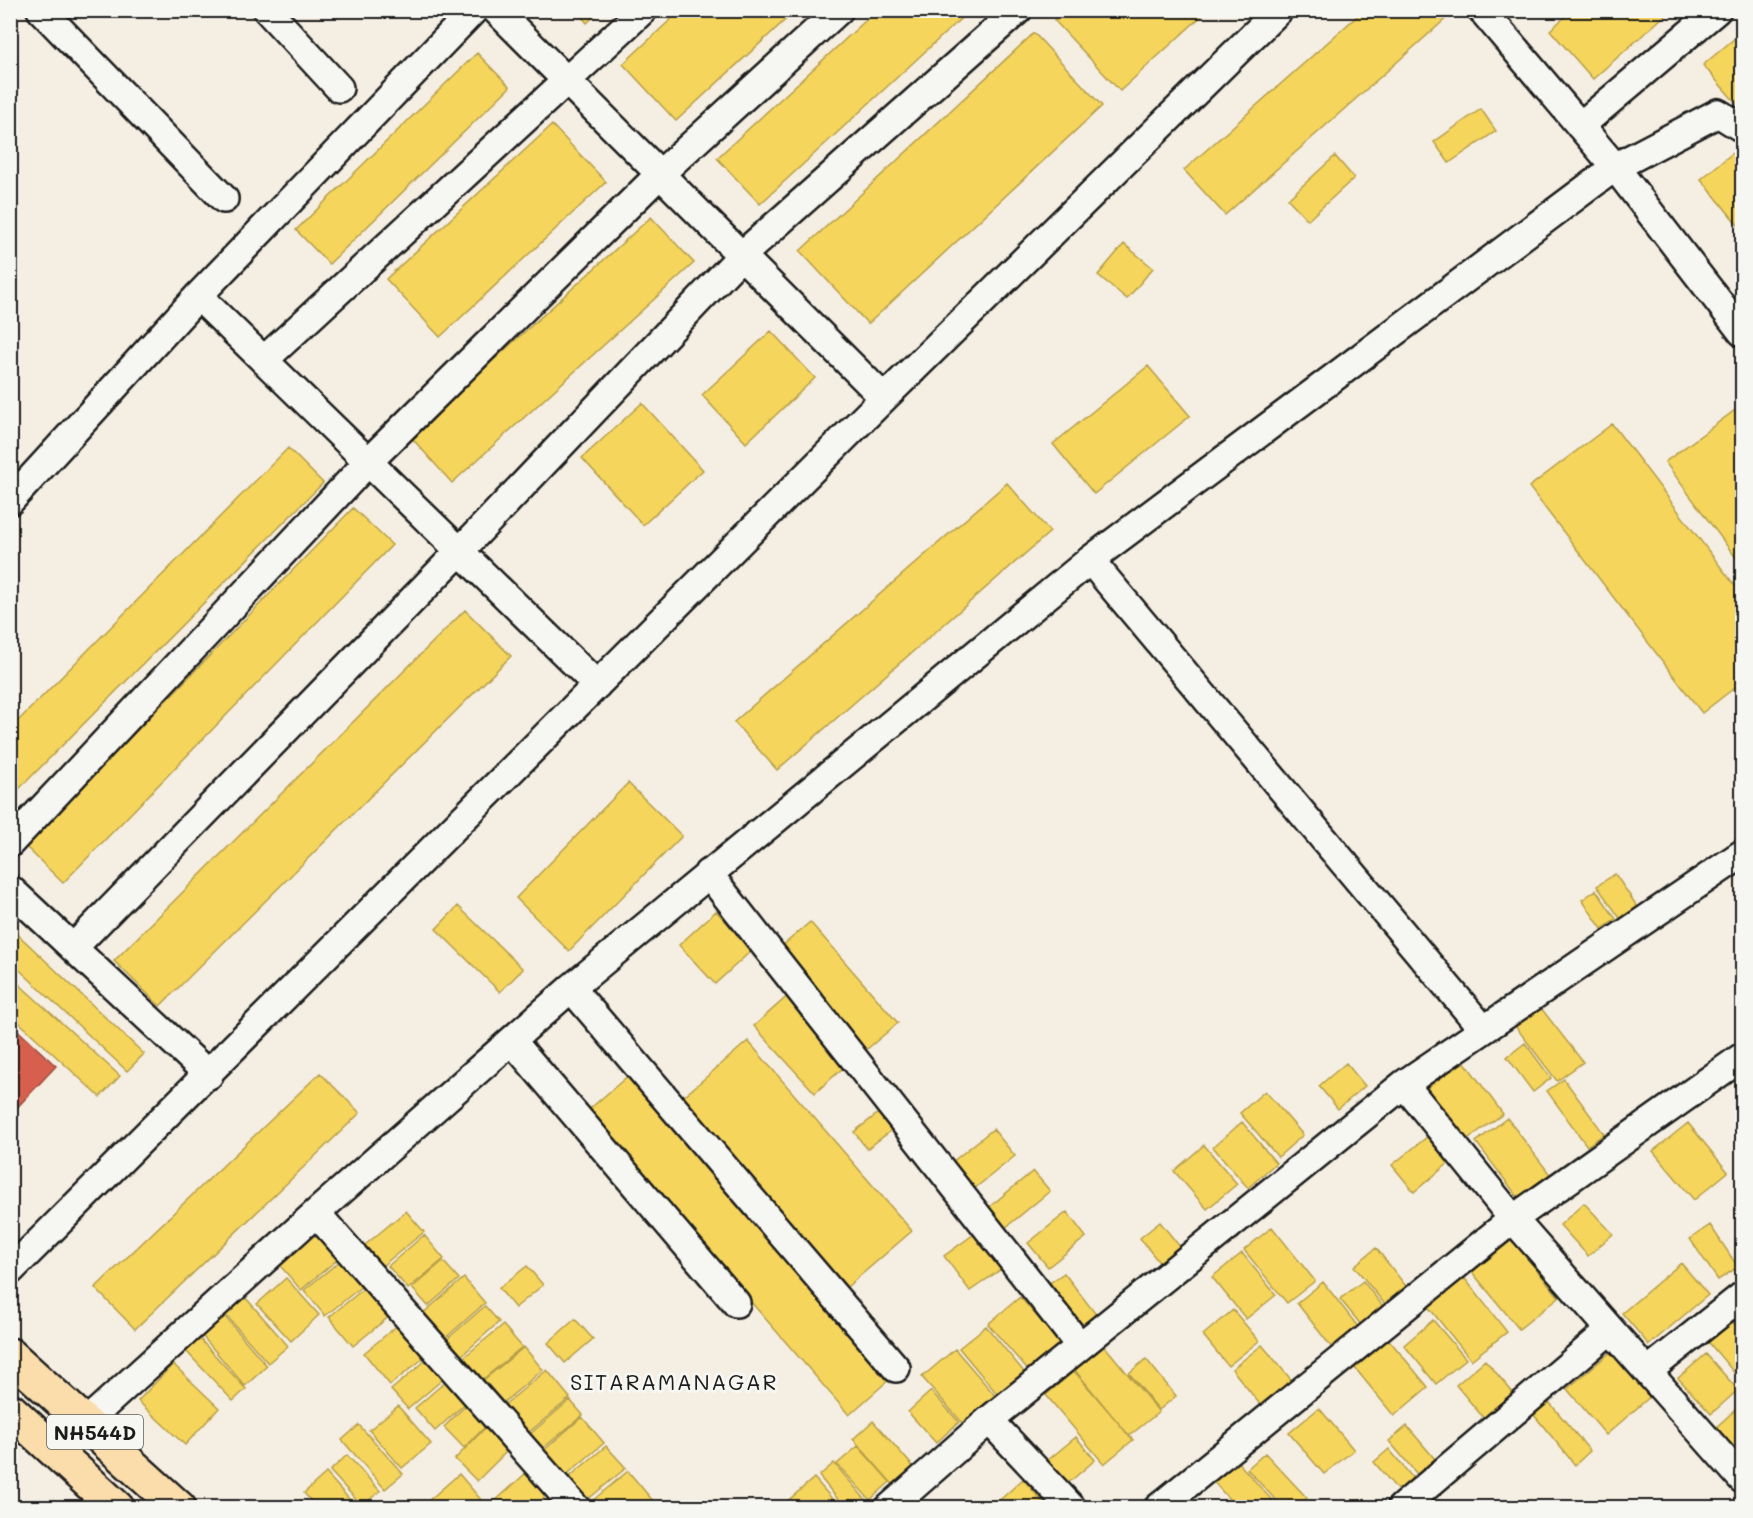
<svg xmlns="http://www.w3.org/2000/svg" width="1753" height="1518" viewBox="0 0 1753 1518" font-family="Mali,sans-serif">
<rect width="100%" height="100%" fill="#f5eee2"/>
<filter id="ink" filterUnits="userSpaceOnUse"><feTurbulence type="fractalNoise" baseFrequency=".0167" numOctaves="2"/><feDisplacementMap in="SourceGraphic" scale="12" xChannelSelector="R" yChannelSelector="G"/><feConvolveMatrix kernelMatrix="1 2 1 2 8 2 1 2 1" color-interpolation-filters="sRGB"/></filter>
<g filter="url(#ink)">
<path fill="#f6d55c" stroke="#b59e49" stroke-width="1.5" d="M 576,10 L 601,10 L 587,23 Z
M 681,10 L 796,10 L 676,121 L 623,64 Z
M 877,10 L 970,10 L 760,204 L 717,158 Z
M 1063,10 L 1208,10 L 1120,91 L 1054,20 Z
M 1364,10 L 1446,10 L 1450,15 L 1225,215 L 1184,170 Z
M 1573,10 L 1671,10 L 1593,79 L 1550,30 Z
M 1742,32 L 1742,110 L 1703,65 Z
M 1034,33 L 1102,106 L 868,324 L 800,251 Z
M 477,53 L 510,87 L 329,264 L 296,230 Z
M 1481,109 L 1496,131 L 1449,163 L 1434,142 Z
M 552,125 L 606,182 L 440,337 L 386,279 Z
M 1740,147 L 1742,150 L 1742,230 L 1701,179 Z
M 1335,156 L 1354,178 L 1308,220 L 1288,199 Z
M 651,217 L 694,263 L 452,483 L 410,436 Z
M 1124,244 L 1153,268 L 1127,299 L 1098,275 Z
M 771,331 L 815,378 L 746,443 L 702,395 Z
M 1148,366 L 1190,416 L 1094,494 L 1053,444 Z
M 642,403 L 703,470 L 643,525 L 582,458 Z
M 1742,405 L 1742,566 L 1665,462 Z
M 1612,424 L 1742,595 L 1742,682 L 1702,713 L 1529,487 Z
M 288,448 L 323,483 L 10,798 L 10,729 Z
M 1007,483 L 1050,532 L 777,770 L 734,722 Z
M 353,508 L 392,545 L 63,883 L 25,846 Z
M 465,610 L 511,656 L 160,1006 L 114,961 Z
M 628,783 L 682,836 L 569,951 L 516,898 Z
M 1615,874 L 1639,909 L 1622,921 L 1597,886 Z
M 1596,890 L 1616,919 L 1602,929 L 1582,900 Z
M 458,906 L 523,969 L 500,992 L 436,929 Z
M 716,911 L 752,950 L 715,984 L 679,945 Z
M 810,922 L 898,1023 L 860,1055 L 773,954 Z
M 10,927 L 144,1054 L 127,1071 L 10,961 Z
M 10,976 L 120,1076 L 100,1097 L 10,1014 Z
M 792,992 L 853,1059 L 815,1093 L 754,1026 Z
M 1537,1003 L 1583,1062 L 1557,1081 L 1512,1022 Z
M 748,1041 L 912,1231 L 847,1287 L 683,1097 Z
M 1525,1043 L 1551,1078 L 1533,1092 L 1507,1057 Z
M 1464,1061 L 1503,1114 L 1466,1140 L 1427,1088 Z
M 1346,1063 L 1365,1086 L 1338,1109 L 1319,1086 Z
M 320,1073 L 360,1113 L 135,1329 L 95,1288 Z
M 630,1074 L 892,1377 L 849,1415 L 586,1112 Z
M 1564,1079 L 1604,1134 L 1587,1146 L 1547,1091 Z
M 1265,1091 L 1303,1135 L 1278,1157 L 1240,1113 Z
M 880,1112 L 893,1129 L 867,1149 L 854,1132 Z
M 1507,1118 L 1552,1177 L 1521,1201 L 1476,1142 Z
M 1242,1122 L 1276,1163 L 1248,1188 L 1213,1147 Z
M 1688,1123 L 1728,1172 L 1694,1200 L 1653,1151 Z
M 993,1129 L 1015,1156 L 969,1193 L 947,1166 Z
M 1427,1137 L 1449,1163 L 1414,1192 L 1392,1165 Z
M 1204,1145 L 1237,1184 L 1207,1209 L 1174,1171 Z
M 1033,1171 L 1050,1191 L 1005,1228 L 988,1208 Z
M 1584,1203 L 1613,1234 L 1588,1256 L 1560,1225 Z
M 406,1211 L 424,1232 L 382,1266 L 365,1245 Z
M 1067,1212 L 1086,1237 L 1048,1267 L 1028,1243 Z
M 1160,1222 L 1189,1258 L 1168,1274 L 1140,1238 Z
M 322,1225 L 345,1253 L 301,1290 L 277,1262 Z
M 1710,1225 L 1738,1267 L 1718,1280 L 1690,1239 Z
M 1272,1227 L 1315,1281 L 1287,1303 L 1244,1250 Z
M 977,1232 L 1004,1267 L 970,1291 L 944,1256 Z
M 424,1235 L 444,1259 L 408,1289 L 388,1266 Z
M 1512,1240 L 1559,1297 L 1519,1329 L 1472,1272 Z
M 1376,1248 L 1409,1290 L 1387,1307 L 1354,1266 Z
M 1242,1253 L 1276,1295 L 1246,1319 L 1212,1277 Z
M 345,1257 L 366,1283 L 325,1316 L 304,1290 Z
M 443,1261 L 459,1279 L 428,1306 L 412,1288 Z
M 1681,1263 L 1708,1295 L 1649,1345 L 1622,1313 Z
M 527,1266 L 543,1285 L 515,1308 L 499,1288 Z
M 1064,1273 L 1098,1317 L 1078,1332 L 1044,1287 Z
M 1462,1275 L 1507,1332 L 1471,1360 L 1426,1304 Z
M 286,1278 L 319,1315 L 291,1341 L 257,1304 Z
M 464,1278 L 485,1303 L 443,1340 L 421,1315 Z
M 1363,1281 L 1389,1314 L 1366,1331 L 1340,1299 Z
M 1323,1282 L 1363,1333 L 1336,1353 L 1297,1303 Z
M 367,1286 L 391,1315 L 353,1346 L 329,1317 Z
M 244,1296 L 288,1346 L 268,1363 L 225,1314 Z
M 1020,1297 L 1064,1347 L 1032,1375 L 988,1324 Z
M 485,1306 L 499,1322 L 460,1357 L 446,1340 Z
M 1233,1310 L 1259,1341 L 1228,1366 L 1203,1335 Z
M 220,1311 L 267,1366 L 245,1386 L 198,1331 Z
M 1729,1317 L 1742,1333 L 1742,1382 L 1705,1338 Z
M 575,1319 L 593,1339 L 565,1363 L 548,1343 Z
M 404,1320 L 431,1352 L 390,1385 L 364,1353 Z
M 1433,1320 L 1466,1359 L 1436,1384 L 1404,1345 Z
M 503,1325 L 522,1347 L 482,1380 L 464,1357 Z
M 986,1326 L 1029,1378 L 1003,1401 L 959,1348 Z
M 1385,1335 L 1428,1387 L 1394,1416 L 1351,1363 Z
M 198,1337 L 246,1389 L 233,1401 L 185,1350 Z
M 1103,1344 L 1159,1412 L 1129,1436 L 1074,1369 Z
M 1262,1345 L 1293,1382 L 1262,1407 L 1232,1369 Z
M 524,1347 L 543,1370 L 500,1405 L 481,1382 Z
M 955,1349 L 998,1399 L 966,1427 L 922,1377 Z
M 1613,1350 L 1652,1395 L 1606,1435 L 1567,1389 Z
M 1706,1354 L 1738,1390 L 1711,1414 L 1678,1378 Z
M 432,1355 L 449,1374 L 408,1409 L 391,1390 Z
M 1146,1359 L 1176,1396 L 1159,1410 L 1129,1373 Z
M 1485,1360 L 1521,1402 L 1491,1427 L 1456,1385 Z
M 173,1364 L 219,1408 L 185,1445 L 138,1401 Z
M 547,1370 L 570,1398 L 528,1433 L 504,1405 Z
M 1074,1371 L 1133,1440 L 1104,1464 L 1046,1395 Z
M 451,1377 L 470,1399 L 435,1431 L 415,1408 Z
M 931,1391 L 959,1422 L 936,1443 L 908,1412 Z
M 570,1400 L 583,1415 L 542,1449 L 530,1434 Z
M 470,1401 L 490,1422 L 464,1448 L 444,1427 Z
M 1549,1402 L 1590,1451 L 1575,1465 L 1534,1415 Z
M 1742,1404 L 1742,1458 L 1715,1428 Z
M 398,1406 L 431,1444 L 402,1468 L 369,1430 Z
M 1319,1408 L 1354,1450 L 1324,1474 L 1289,1433 Z
M 582,1417 L 604,1443 L 564,1477 L 543,1451 Z
M 873,1421 L 916,1470 L 896,1488 L 853,1439 Z
M 489,1424 L 512,1446 L 477,1481 L 455,1459 Z
M 359,1425 L 403,1474 L 385,1489 L 342,1440 Z
M 1407,1426 L 1440,1465 L 1422,1480 L 1389,1441 Z
M 1076,1437 L 1095,1460 L 1067,1484 L 1048,1460 Z
M 606,1446 L 626,1468 L 587,1500 L 568,1478 Z
M 858,1446 L 890,1482 L 870,1500 L 837,1464 Z
M 1389,1449 L 1415,1481 L 1400,1493 L 1374,1462 Z
M 1265,1453 L 1307,1498 L 1296,1508 L 1283,1508 L 1247,1469 Z
M 347,1455 L 380,1491 L 362,1506 L 330,1471 Z
M 1235,1459 L 1279,1508 L 1237,1508 L 1212,1480 Z
M 834,1463 L 870,1505 L 866,1508 L 845,1508 L 819,1476 Z
M 628,1471 L 653,1501 L 644,1508 L 598,1508 L 592,1501 Z
M 326,1473 L 357,1508 L 317,1508 L 304,1493 Z
M 526,1473 L 546,1496 L 532,1508 L 499,1508 L 494,1502 Z
M 459,1474 L 488,1508 L 433,1508 L 427,1502 Z
M 814,1478 L 840,1508 L 785,1508 L 783,1505 Z
M 1023,1479 L 1048,1508 L 991,1508 Z
M 551,1496 L 560,1508 L 538,1508 Z"/>
<path fill="#d6604d" stroke="#9e4c3e" stroke-width="1.5" d="M 10,1023 L 56,1066 L 10,1115 Z"/>
<g fill="none" stroke-linecap="round" stroke-linejoin="round">
<g stroke="#1c1c1c" stroke-width="32">
<path id="minor" d="M 41,10 L 224,199
M 267,10 L 339,88
M 496,10 L 884,398
M 1482,10 L 1615,167 L 1742,332
M 1580,126 L 1717,10
M 198,296 L 597,685
M 264,360 L 643,10
M 10,501 L 198,296 L 474,10
M 1090,560 L 1483,1029
M 10,843 L 368,462 L 660,174 L 839,10
M 708,873 L 1080,1346
M 10,889 L 209,1075
M 73,948 L 460,551 L 742,255 L 1018,10
M 571,988 L 896,1368
M 513,1042 L 736,1303
M 1404,1084 L 1513,1219 L 1742,1479
M 316,1213 L 576,1508
M 10,1271 L 884,398 L 1279,10
M 1648,1371 L 1742,1296
M 989,1420 L 1072,1508
M 85,1423 L 316,1213 L 571,988 L 1090,560 L 1615,167 L 1718,113 L 1742,128
M 889,1508 L 989,1420 L 1404,1084 L 1742,854
M 1158,1508 L 1513,1219 L 1742,1057
M 1401,1508 L 1610,1330"/>
</g>
<g stroke="#1c1c1c" stroke-width="38">
<path id="highway" d="M 10,1355 L 179,1508
M 10,1410 L 117,1508"/>
</g>
<use href="#minor" stroke="#f6f6f2" stroke-width="27"/>
<use href="#highway" stroke="#fbddab" stroke-width="33"/>
</g>
</g>
<g text-anchor="middle" dominant-baseline="central" stroke-width="6" stroke-linejoin="round" paint-order="stroke">
<rect fill="#f6f6f2" stroke="#5d5d5c" stroke-width="1.5" x="47" y="1415" width="96" height="34" rx="4.5"/>
<g font-size="20" font-weight="bold" fill="#1c1c1c">
<text x="95" y="1432">NH544D</text>
</g>
<g font-size="22" letter-spacing="1.5" fill="#1c1c1c" stroke="#f6f6f2">
<text x="674" y="1381">SITARAMANAGAR</text>
</g>
</g>
<rect width="1753" height="1518" fill="none" stroke="#f6f6f2" stroke-width="36"/>
<rect x="18" y="18" width="1717" height="1482" fill="none" stroke="#1c1c1c" stroke-width="2" filter="url(#ink)"/>
</svg>
